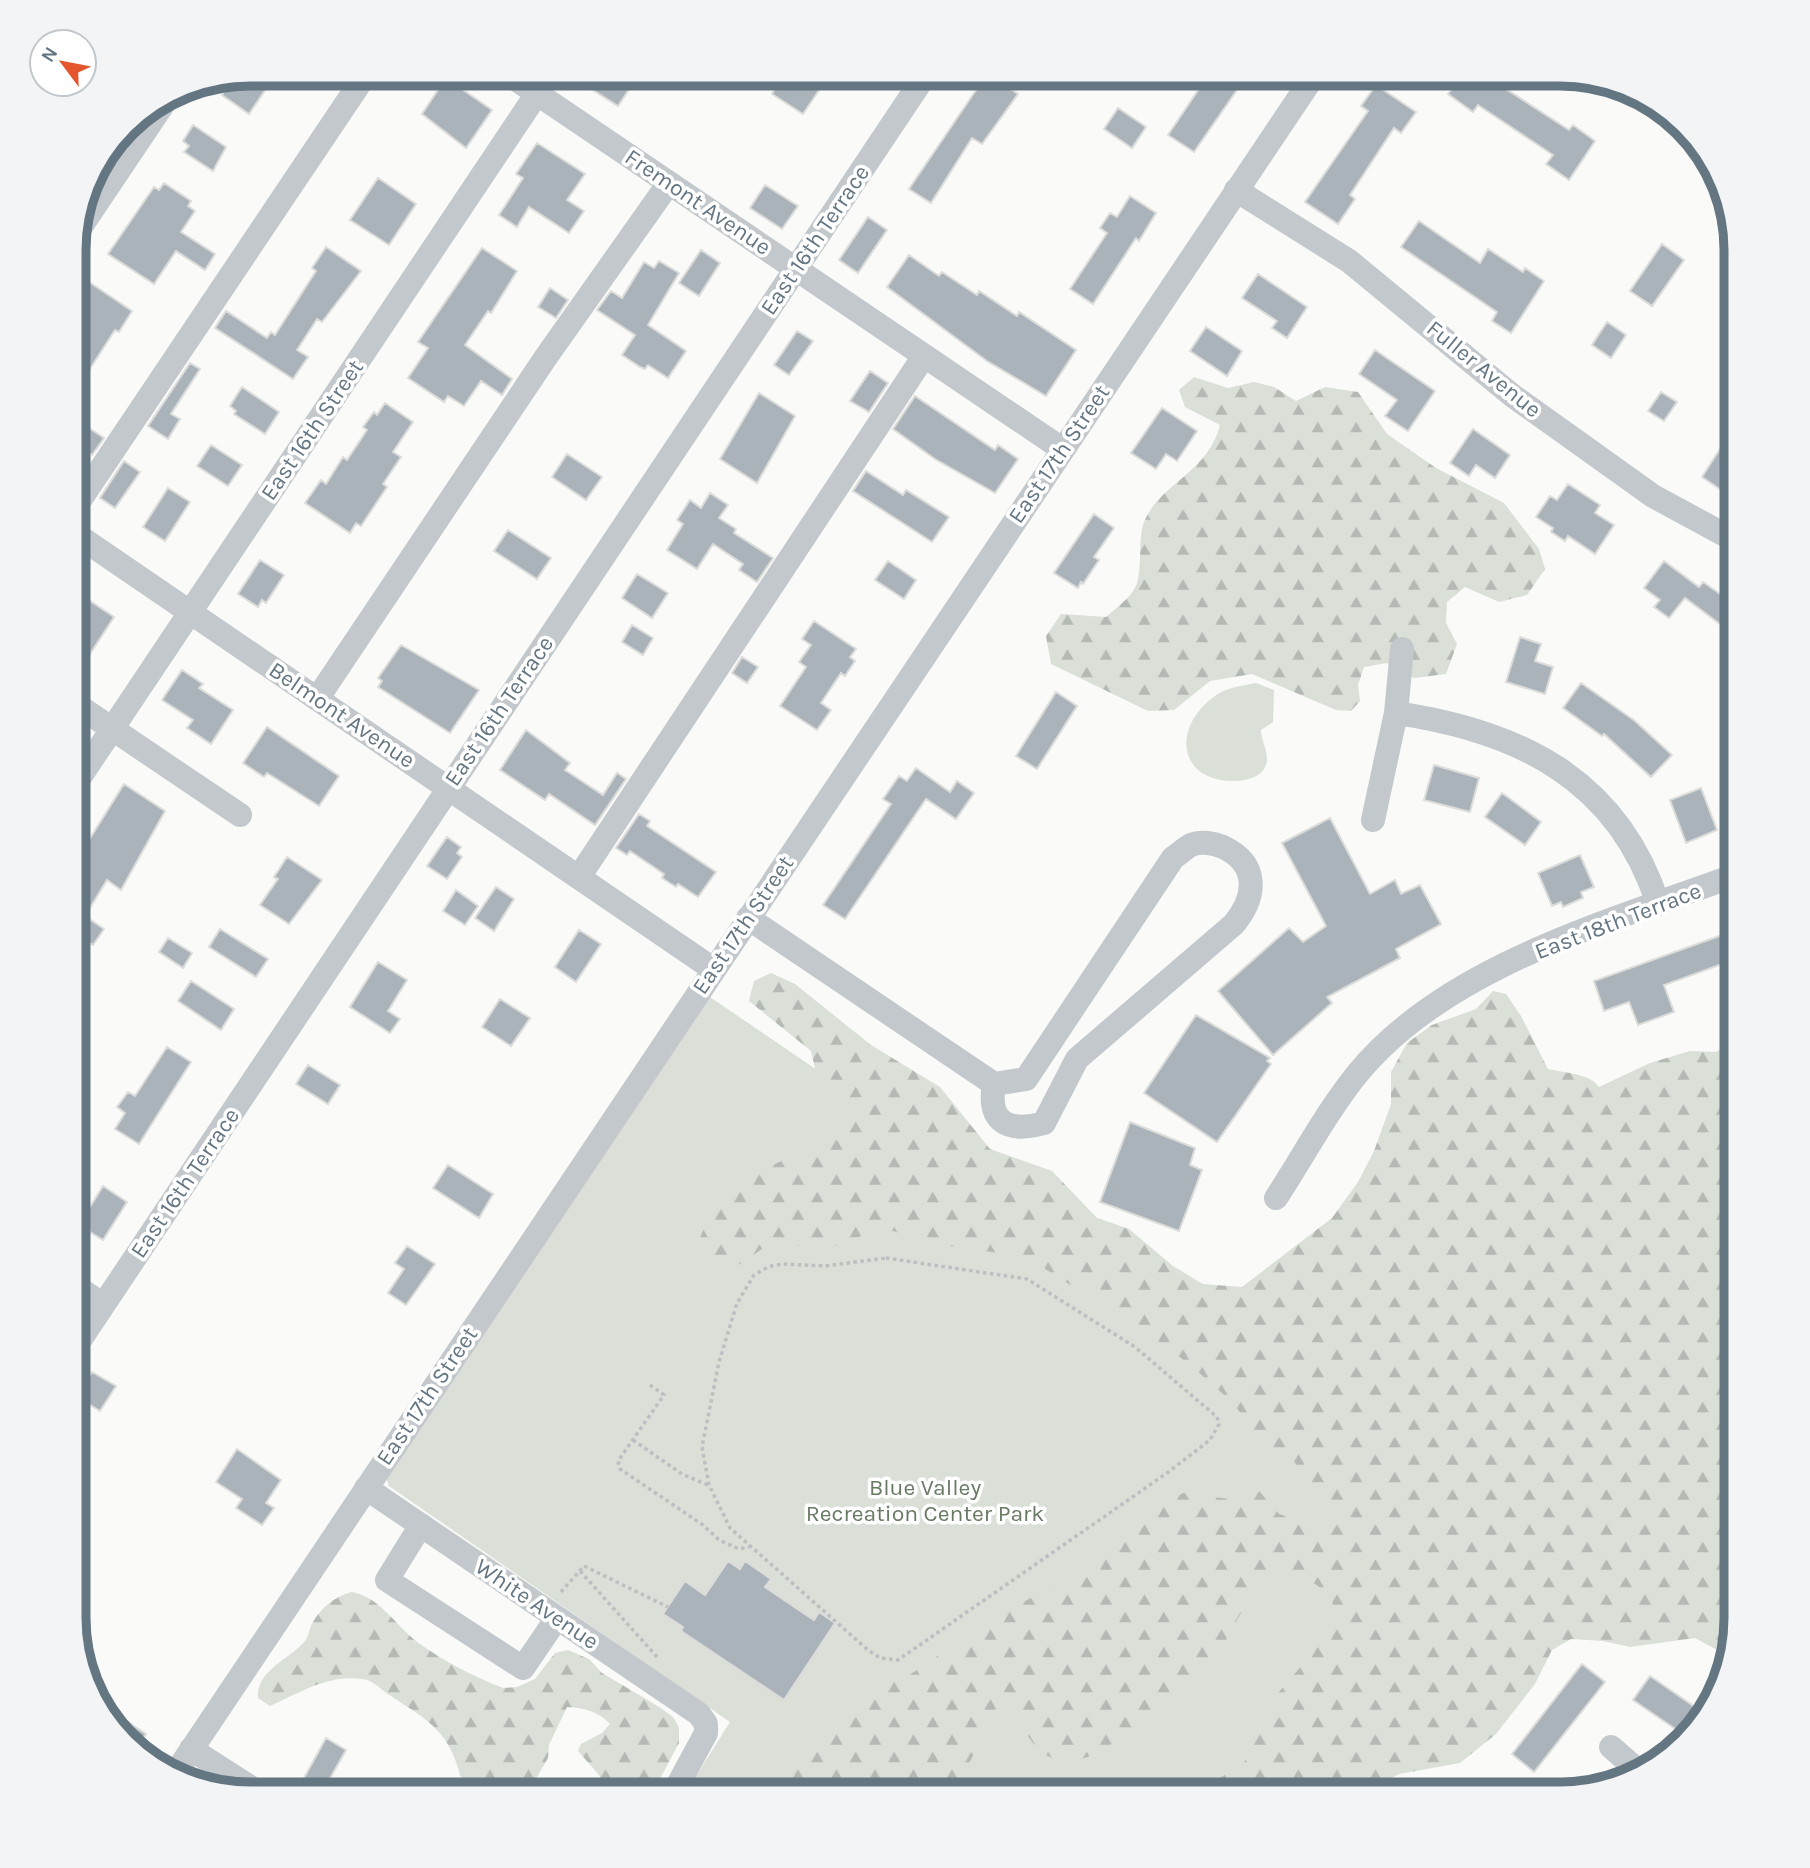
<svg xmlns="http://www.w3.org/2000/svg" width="1810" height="1868" viewBox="0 0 1810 1868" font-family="Karla,sans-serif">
<defs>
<pattern id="forest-firs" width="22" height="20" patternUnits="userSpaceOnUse" patternTransform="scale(1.75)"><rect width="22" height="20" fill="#dadfd7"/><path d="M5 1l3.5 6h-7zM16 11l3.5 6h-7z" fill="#b4b9b4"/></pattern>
</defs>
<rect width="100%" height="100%" fill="#fafaf8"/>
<path fill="#dadfd7" d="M 1256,683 L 1274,690 L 1273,722 L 1261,730 C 1261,742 1271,755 1265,767 C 1261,777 1247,780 1237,781 C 1177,783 1171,727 1215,696 C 1227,687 1242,686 1256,683 Z
M 707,995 L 1573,1585 L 1325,1794 L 685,1794 L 730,1722 L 389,1486 L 386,1477 Z"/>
<path fill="url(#forest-firs)" d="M 1194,377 L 1228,388 L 1254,382 L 1274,387 L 1296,401 L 1325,387 L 1358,392 L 1387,434 L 1436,468 L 1504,503 L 1539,549 L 1545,569 L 1527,595 L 1499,602 L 1465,587 L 1447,602 L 1446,623 L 1457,644 L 1446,674 L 1414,678 L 1387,663 L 1364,667 L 1358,685 L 1360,701 L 1351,711 L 1336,710 L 1252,674 L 1210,681 L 1174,710 L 1148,711 L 1051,664 L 1046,636 L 1061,614 L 1106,617 C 1115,609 1126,601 1133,591 C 1144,577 1137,540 1144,522 C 1160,483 1208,473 1220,425 L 1185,407 L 1179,390 Z
M 771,973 L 795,984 L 871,1045 L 940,1087 L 990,1149 L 1052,1171 L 1097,1218 L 1129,1229 L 1173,1266 L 1203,1284 L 1242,1287 L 1332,1218 L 1358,1182 L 1374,1151 L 1391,1104 L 1391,1072 L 1407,1043 L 1432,1025 L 1476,1009 L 1493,991 L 1506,994 L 1521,1016 L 1548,1069 C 1564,1073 1589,1073 1599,1087 L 1650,1063 L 1690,1051 L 1716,1052 L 1736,1040 L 1736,1618 L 1728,1656 L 1695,1638 L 1630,1647 L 1603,1641 L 1571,1639 L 1552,1650 L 1535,1684 L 1496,1734 L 1460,1763 L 1399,1774 L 1362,1794 L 1194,1794 L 1244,1763 L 1258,1729 L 1278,1693 L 1329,1634 L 1338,1616 C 1325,1579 1303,1576 1268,1575 C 1244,1599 1235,1629 1216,1656 C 1188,1697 1152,1722 1110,1745 C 1091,1756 1072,1768 1050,1757 C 1026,1746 1027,1719 995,1709 L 978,1731 L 978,1746 L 964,1773 L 935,1794 L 774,1794 L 775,1788 L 795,1764 L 849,1718 L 873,1688 L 908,1676 L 1002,1612 L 1062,1583 L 1146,1515 L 1183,1493 L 1229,1499 L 1253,1484 L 1279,1514 L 1302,1521 L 1339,1524 L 1343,1509 L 1312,1484 L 1292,1459 L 1264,1443 L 1232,1402 L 1189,1364 L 1157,1340 L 1039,1265 L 999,1253 L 935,1244 L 883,1228 L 835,1246 L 767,1245 L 743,1263 L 718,1272 L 703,1262 L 699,1240 L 711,1212 L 739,1182 L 844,1130 C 852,1106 839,1100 820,1090 L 811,1051 L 749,1001 L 754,981 Z
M 351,1592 C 380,1596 397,1628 420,1644 C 445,1662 475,1677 503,1688 L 517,1687 L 535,1679 L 555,1653 L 568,1650 L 589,1659 L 602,1673 L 661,1708 L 674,1718 L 679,1728 L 679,1743 L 652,1794 L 607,1794 L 599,1775 L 578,1751 L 581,1744 L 602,1733 L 610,1724 C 598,1711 584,1708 567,1707 L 549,1745 L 548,1758 L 527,1794 L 432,1794 L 450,1791 L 461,1778 C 448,1726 424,1719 385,1692 C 377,1686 372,1680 362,1679 C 328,1674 299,1693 270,1706 L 258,1698 C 256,1670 290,1659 305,1641 C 308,1637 309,1631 311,1626 C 319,1609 334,1597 351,1592 Z"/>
<path fill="#aab3b9" stroke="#dcdcda" stroke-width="2" d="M 250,74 L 276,74 L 249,114 L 222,95 L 226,88 L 214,81 Z
M 604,74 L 639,74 L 618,106 L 593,90 Z
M 782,74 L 830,74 L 803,114 L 772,94 Z
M 987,74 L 1017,74 L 1009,88 L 1018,94 L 982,144 L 972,138 L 931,203 L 909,189 Z
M 1209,74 L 1248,74 L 1194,152 L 1168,135 Z
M 1427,74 L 1483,74 L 1569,130 L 1573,125 L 1595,141 L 1569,180 L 1546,164 L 1553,155 L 1478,105 L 1473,112 L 1448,94 L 1451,90 Z
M 446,78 L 492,110 L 466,148 L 422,114 Z
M 1376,85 L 1416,112 L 1401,133 L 1394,128 L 1350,195 L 1355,199 L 1338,224 L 1305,202 L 1368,111 L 1361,106 Z
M 1118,108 L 1146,127 L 1132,148 L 1104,129 Z
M 193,125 L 226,147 L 213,171 L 184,152 L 189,146 L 183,141 Z
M 537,143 L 585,174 L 567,200 L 584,211 L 569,233 L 529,207 L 517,227 L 499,215 L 523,178 L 516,174 Z
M 378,178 L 416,204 L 389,245 L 350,220 Z
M 164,183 L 191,201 L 188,206 L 195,211 L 181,232 L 215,254 L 205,270 L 176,251 L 154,284 L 108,254 L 154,187 L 159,190 Z
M 765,185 L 798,206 L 782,229 L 750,208 Z
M 1130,196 L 1156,213 L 1139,241 L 1136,238 L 1093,304 L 1070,289 L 1107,233 L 1100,228 L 1110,213 L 1117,217 Z
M 868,217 L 887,230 L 858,273 L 839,260 Z
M 1419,221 L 1480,263 L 1488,249 L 1523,272 L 1525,268 L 1544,281 L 1511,333 L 1492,321 L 1497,312 L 1401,247 Z
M 1662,244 L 1684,260 L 1652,306 L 1630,291 Z
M 326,247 L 361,271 L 322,322 L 317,319 L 297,350 L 308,357 L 293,379 L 215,328 L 226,311 L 267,338 L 271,332 L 275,335 L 316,271 L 312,268 Z
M 482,248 L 517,271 L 491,313 L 488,311 L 465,345 L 512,379 L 502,395 L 481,381 L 464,406 L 448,396 L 444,402 L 408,378 L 428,348 L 418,342 Z
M 701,250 L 720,263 L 699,296 L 679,283 Z
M 909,255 L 939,276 L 942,272 L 977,295 L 979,291 L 1017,316 L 1019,312 L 1076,350 L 1046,396 L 987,361 L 887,287 Z
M 659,261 L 679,273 L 648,325 L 686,351 L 668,378 L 648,365 L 645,369 L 640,367 L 622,355 L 635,335 L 597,310 L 611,291 L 622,298 L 644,262 L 654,268 Z
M 1258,274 L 1307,307 L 1287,338 L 1272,328 L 1277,321 L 1242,298 Z
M 89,282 L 132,311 L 119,332 L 115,330 L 86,375 L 74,368 L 74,316 L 80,306 L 74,303 Z
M 550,288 L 568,300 L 556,318 L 538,307 Z
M 1607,322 L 1626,335 L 1611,358 L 1592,345 Z
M 1206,327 L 1242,351 L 1227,376 L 1190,351 Z
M 797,331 L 813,341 L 789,375 L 774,365 Z
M 1375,350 L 1435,391 L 1408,431 L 1385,416 L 1397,400 L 1359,374 Z
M 190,363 L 200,369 L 171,414 L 180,419 L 168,439 L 148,426 Z
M 870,371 L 888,383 L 869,412 L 850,401 Z
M 242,387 L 279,412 L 265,434 L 234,414 L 236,411 L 230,406 Z
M 1661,392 L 1677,402 L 1664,421 L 1648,411 Z
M 759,393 L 795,416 L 757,483 L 720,459 Z
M 915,396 L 995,450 L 998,445 L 1018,459 L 995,493 L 935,459 L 893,429 Z
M 385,403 L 413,422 L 393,452 L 401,457 L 383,484 L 387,487 L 361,526 L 356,523 L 350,533 L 305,503 L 321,480 L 326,484 L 343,457 L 347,460 L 367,430 L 363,427 L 374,412 L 377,415 Z
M 1162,408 L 1197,431 L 1177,461 L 1166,454 L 1156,469 L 1131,453 Z
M 1736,424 L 1736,480 L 1727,494 L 1702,477 Z
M 89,428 L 104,438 L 92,455 L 77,445 Z
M 1473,429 L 1510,455 L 1495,478 L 1476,465 L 1469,476 L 1450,463 Z
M 211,445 L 242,465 L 228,486 L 197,466 Z
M 567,454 L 602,477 L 586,500 L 552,477 Z
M 124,461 L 140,472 L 115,508 L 100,498 Z
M 866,471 L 903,495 L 906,490 L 949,517 L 932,542 L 853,491 Z
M 1568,484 L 1600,505 L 1595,513 L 1614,525 L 1595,554 L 1568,536 L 1565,541 L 1551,532 L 1553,528 L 1536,517 L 1550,496 L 1557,500 Z
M 168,488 L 190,502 L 165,541 L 143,527 Z
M 710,493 L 728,505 L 719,518 L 736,529 L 734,533 L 773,558 L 757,582 L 739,570 L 743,564 L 713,544 L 697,569 L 667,550 L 683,524 L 677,520 L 690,500 L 701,508 Z
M 1094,514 L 1114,528 L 1094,557 L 1099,560 L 1083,584 L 1081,582 L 1078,588 L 1054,573 Z
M 508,530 L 551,558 L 537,579 L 494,551 Z
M 260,560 L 284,575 L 266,603 L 262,600 L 258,607 L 238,594 Z
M 888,561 L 916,580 L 904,599 L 875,580 Z
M 1664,561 L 1699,587 L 1703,582 L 1726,598 L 1736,582 L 1736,636 L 1685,598 L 1669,618 L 1654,607 L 1660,600 L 1644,588 Z
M 637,574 L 668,593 L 652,618 L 622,598 Z
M 74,590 L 114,617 L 88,657 L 74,648 Z
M 814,621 L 856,649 L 850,657 L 855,661 L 845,676 L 841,673 L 821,703 L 831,710 L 817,730 L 780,706 L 806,667 L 799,662 L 811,645 L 802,639 Z
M 632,625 L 653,638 L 643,655 L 622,642 Z
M 1520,637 L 1541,644 L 1535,661 L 1553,667 L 1545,694 L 1506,682 Z
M 401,645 L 479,690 L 450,733 L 378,687 L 382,681 L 378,678 Z
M 742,657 L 758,667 L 747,683 L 732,673 Z
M 182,670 L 203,684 L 199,688 L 233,710 L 211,744 L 187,728 L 193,720 L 162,700 Z
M 1581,683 L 1635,721 L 1672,755 L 1651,777 L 1604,734 L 1602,736 L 1563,708 Z
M 1056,692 L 1077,706 L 1037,769 L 1016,756 Z
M 267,727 L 339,776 L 319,806 L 267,773 L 264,777 L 243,763 Z
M 526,730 L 570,763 L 565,770 L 603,795 L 617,773 L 626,779 L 595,825 L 549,794 L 545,800 L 500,770 Z
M 1434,765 L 1479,778 L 1470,812 L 1424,800 Z
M 916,768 L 950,792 L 957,781 L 974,793 L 956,819 L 926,799 L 845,919 L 823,905 L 891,804 L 883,799 L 899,776 L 907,781 Z
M 124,784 L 165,811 L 121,890 L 107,880 L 85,916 L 104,929 L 93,945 L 74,935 L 74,864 Z
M 1701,788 L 1717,830 L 1686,843 L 1670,800 Z
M 1502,793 L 1541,822 L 1525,845 L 1485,817 Z
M 639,814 L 650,821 L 647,826 L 716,872 L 698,897 L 678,884 L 676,887 L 662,878 L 664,874 L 630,851 L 627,855 L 616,848 Z
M 1330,818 L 1370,894 L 1395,880 L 1401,894 L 1420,885 L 1441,924 L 1396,949 L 1400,958 L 1327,997 L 1332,1003 L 1273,1055 L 1218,991 L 1289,928 L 1303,942 L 1326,926 L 1282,843 Z
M 447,837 L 461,847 L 457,853 L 462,857 L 447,879 L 427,866 Z
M 1580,855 L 1594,887 L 1581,892 L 1583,898 L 1563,907 L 1561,902 L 1552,906 L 1538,873 Z
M 287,857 L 322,880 L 289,924 L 260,905 L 278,879 L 274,877 Z
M 496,887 L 514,899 L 494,931 L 475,918 Z
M 456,890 L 478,906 L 465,925 L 443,911 Z
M 220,929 L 268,959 L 256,977 L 209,947 Z
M 579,930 L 601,944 L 576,982 L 555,967 Z
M 1736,930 L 1736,959 L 1664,985 L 1674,1012 L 1638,1025 L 1629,1002 L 1604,1011 L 1594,981 Z
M 168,938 L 192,953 L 183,968 L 159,952 Z
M 378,962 L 407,980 L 388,1011 L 400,1019 L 390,1033 L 350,1007 Z
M 191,981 L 234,1009 L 221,1030 L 178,1001 Z
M 500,999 L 530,1018 L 511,1046 L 482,1027 Z
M 1196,1015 L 1270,1058 L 1267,1061 L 1271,1064 L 1217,1142 L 1144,1093 Z
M 167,1047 L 191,1062 L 139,1144 L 115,1129 L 125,1113 L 117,1107 L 128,1092 L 135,1096 Z
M 308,1065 L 340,1085 L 328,1104 L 296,1084 Z
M 1130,1122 L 1195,1148 L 1190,1165 L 1202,1170 L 1179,1231 L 1100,1202 Z
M 448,1165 L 493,1194 L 479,1218 L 433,1188 Z
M 103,1186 L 127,1202 L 103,1240 L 79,1225 Z
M 407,1246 L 435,1264 L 406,1305 L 388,1293 L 404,1269 L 395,1263 Z
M 92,1372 L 116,1386 L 100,1411 L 76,1396 Z
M 237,1449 L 281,1480 L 266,1503 L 274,1508 L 262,1525 L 236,1508 L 242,1499 L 216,1482 Z
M 728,1561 L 740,1569 L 745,1561 L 771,1579 L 765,1587 L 814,1620 L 819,1612 L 835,1623 L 784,1700 L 681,1631 L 683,1627 L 663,1614 L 685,1581 L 705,1595 Z
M 1582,1664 L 1605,1682 L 1534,1772 L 1512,1754 Z
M 1650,1676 L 1705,1714 L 1687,1737 L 1633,1700 Z
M 96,1701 L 146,1734 L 136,1749 L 117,1734 Z
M 326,1738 L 346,1750 L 324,1789 L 304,1778 Z"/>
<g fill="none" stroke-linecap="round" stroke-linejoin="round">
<path stroke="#bbbfc2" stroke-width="3.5" stroke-dasharray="3.5 3.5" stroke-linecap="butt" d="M 886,1258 L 1027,1279 L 1135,1347 L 1217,1417 L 1219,1424 L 1210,1440 L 1167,1473 L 898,1660 L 880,1658 L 868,1650 L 730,1528 L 709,1485 L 702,1447 L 719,1362 L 737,1303 L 754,1275 L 768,1267 L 782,1264 L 825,1266 Z
M 650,1385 L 664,1395 L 618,1461 L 620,1469 L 703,1525 L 719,1540 L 739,1549 L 749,1547
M 633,1440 L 682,1474 L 708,1485
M 580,1571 L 658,1658
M 561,1592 L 584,1566 L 668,1607"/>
<path stroke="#c3c8cc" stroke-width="24" d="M 508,74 L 1062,449
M 1236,190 L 1349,261 L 1513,396 L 1653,496 L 1736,541
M 74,237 L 170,94
M 74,509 L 366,74
M 74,533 L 713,969
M 317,699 L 546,357 L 669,183
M 74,703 L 240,815
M 1396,713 C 1519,731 1618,779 1658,904
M 74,786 L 550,74
M 1373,820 L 1396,713 L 1402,649
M 579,877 L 924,356
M 748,918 L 994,1084 L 1026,1079 L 1173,858 C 1179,854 1185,848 1191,845 C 1201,841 1214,843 1223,847 C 1259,864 1257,896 1234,924 L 1077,1059 L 1044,1123 C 1009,1133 987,1123 994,1084
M 1276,1198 C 1303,1157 1327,1111 1358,1073 C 1446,966 1611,921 1736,875
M 74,1285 L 103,1305
M 74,1349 L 926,74
M 366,1488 L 699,1714 L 706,1724 L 706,1733 L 673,1794
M 421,1525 L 387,1580 L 523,1668 L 557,1618
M 1611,1747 L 1641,1773
M 191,1749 L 261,1794
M 173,1777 L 1315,74"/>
</g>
<g text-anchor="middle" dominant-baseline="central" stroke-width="7" stroke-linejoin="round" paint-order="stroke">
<g font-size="23" fill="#657683" stroke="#fff">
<text transform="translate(698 202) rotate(34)">Fremont Avenue</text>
<text transform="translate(815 240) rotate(-56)">East 16th Terrace</text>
<text transform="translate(1484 369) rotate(39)">Fuller Avenue</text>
<text transform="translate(312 430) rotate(-56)">East 16th Street</text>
<text transform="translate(1059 454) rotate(-56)">East 17th Street</text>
<text transform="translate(499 711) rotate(-56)">East 16th Terrace</text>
<text transform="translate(342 715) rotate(34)">Belmont Avenue</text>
<text transform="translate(1618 921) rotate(-21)">East 18th Terrace</text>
<text transform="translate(743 925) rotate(-56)">East 17th Street</text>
<text transform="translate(185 1183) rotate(-56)">East 16th Terrace</text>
<text transform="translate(427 1396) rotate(-56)">East 17th Street</text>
<text transform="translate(537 1604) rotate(34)">White Avenue</text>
</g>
<g font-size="23" fill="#687a64" stroke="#fff">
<text x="925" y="1487">Blue Valley<tspan x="925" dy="26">Recreation Center Park</tspan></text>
</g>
</g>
<path d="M0 0H1810V1868H0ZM250 86H1560A164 164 0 0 1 1724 250V1618A164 164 0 0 1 1560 1782H250A164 164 0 0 1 86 1618V250A164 164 0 0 1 250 86Z" fill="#f3f4f5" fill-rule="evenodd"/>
<path fill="none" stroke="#657683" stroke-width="9" d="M250 86H1560A164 164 0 0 1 1724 250V1618A164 164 0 0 1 1560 1782H250A164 164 0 0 1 86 1618V250A164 164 0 0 1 250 86Z"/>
<g transform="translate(63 63) rotate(302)"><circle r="33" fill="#ffffff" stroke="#c1c8cd" stroke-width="2"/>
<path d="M0-5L12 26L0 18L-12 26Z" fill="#e4572e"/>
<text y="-10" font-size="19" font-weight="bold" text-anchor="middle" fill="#657683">N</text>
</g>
</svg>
